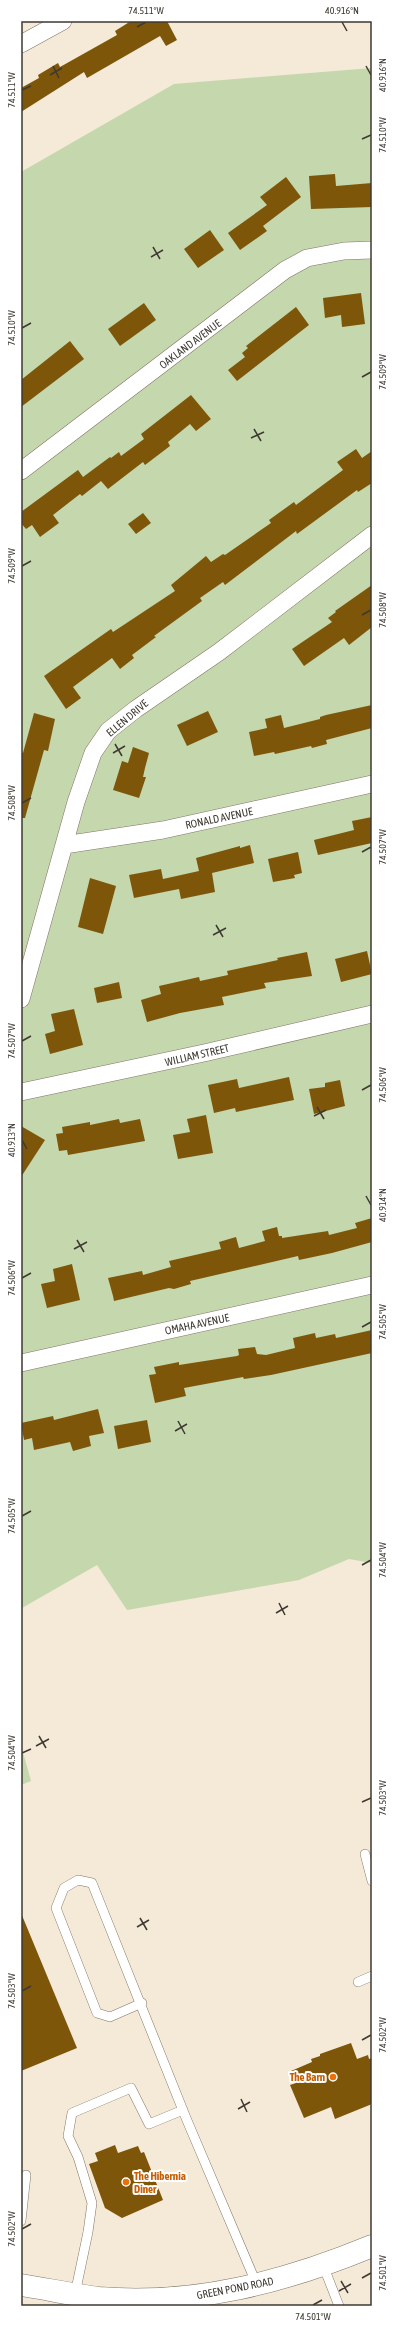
<svg xmlns="http://www.w3.org/2000/svg" width="393" height="2327" viewBox="0 0 393 2327" font-family="'Asap Condensed',sans-serif">
<rect width="100%" height="100%" fill="#f5e9d7"/>
<path fill="#c5d7ac" d="M 372,68 L 372,1563 L 349,1559 L 299,1580 L 127,1610 L 97,1565 L 22,1608 L 21,1611 L 21,172 L 174,84 Z
M 21,1745 L 31,1781 L 21,1785 Z"/>
<path fill="#7d5609" d="M 131,21 L 167,21 L 177,40 L 166,46 L 160,36 L 87,78 L 84,72 L 21,112 L 21,88 L 39,78 L 38,75 L 58,63 L 60,67 L 117,35 L 115,31 Z
M 335,174 L 336,186 L 372,183 L 372,207 L 311,209 L 309,176 Z
M 286,177 L 301,197 L 263,226 L 267,231 L 240,250 L 228,233 L 267,205 L 260,197 Z
M 210,230 L 224,250 L 198,268 L 184,249 Z
M 361,293 L 365,324 L 342,327 L 341,315 L 325,318 L 323,298 Z
M 144,303 L 156,320 L 120,346 L 108,329 Z
M 296,307 L 309,325 L 237,381 L 228,370 L 245,357 L 242,353 L 248,348 L 246,346 Z
M 70,341 L 84,359 L 21,407 L 21,380 Z
M 191,395 L 211,419 L 196,431 L 190,424 L 168,442 L 170,446 L 145,465 L 143,462 L 108,489 L 101,481 L 82,496 L 80,494 L 53,515 L 59,523 L 40,537 L 32,525 L 26,529 L 21,523 L 21,512 L 78,470 L 83,477 L 110,457 L 111,458 L 119,452 L 121,456 L 144,439 L 141,434 Z
M 356,449 L 362,458 L 372,451 L 372,483 L 358,492 L 357,490 L 297,534 L 296,531 L 225,585 L 223,582 L 200,598 L 202,601 L 154,636 L 156,637 L 132,655 L 134,658 L 120,669 L 112,658 L 73,687 L 81,698 L 66,709 L 44,676 L 111,629 L 113,632 L 175,591 L 171,585 L 206,556 L 211,562 L 223,554 L 225,555 L 271,523 L 269,520 L 294,502 L 296,505 L 343,470 L 337,462 Z
M 143,513 L 151,523 L 136,534 L 128,524 Z
M 372,585 L 372,627 L 349,645 L 344,638 L 304,666 L 292,649 L 332,622 L 328,618 L 336,612 L 335,611 Z
M 372,705 L 372,728 L 326,740 L 327,744 L 312,748 L 311,746 L 275,754 L 274,752 L 254,756 L 249,732 L 267,728 L 265,719 L 281,715 L 284,728 L 320,719 L 320,717 L 326,715 Z
M 208,711 L 218,732 L 187,746 L 177,725 Z
M 34,713 L 55,719 L 48,751 L 44,750 L 25,818 L 21,818 L 21,752 L 23,753 Z
M 133,747 L 149,753 L 145,768 L 143,777 L 146,777 L 139,798 L 113,790 L 122,761 L 128,763 Z
M 372,817 L 372,843 L 318,855 L 314,840 L 354,830 L 352,821 Z
M 250,845 L 254,863 L 212,873 L 215,892 L 181,899 L 179,889 L 134,898 L 129,875 L 161,869 L 163,879 L 199,871 L 196,858 L 240,846 L 240,848 Z
M 298,852 L 302,873 L 294,875 L 295,878 L 273,882 L 268,859 Z
M 90,878 L 116,886 L 103,934 L 78,927 Z
M 367,951 L 372,974 L 341,982 L 335,959 Z
M 307,952 L 312,976 L 264,983 L 266,988 L 222,997 L 224,1005 L 180,1013 L 147,1022 L 141,1000 L 161,994 L 159,986 L 199,977 L 200,981 L 228,975 L 227,971 L 278,960 L 277,958 Z
M 119,982 L 122,998 L 97,1003 L 94,988 Z
M 74,1009 L 83,1045 L 50,1054 L 45,1034 L 55,1031 L 51,1014 Z
M 289,1077 L 294,1100 L 236,1112 L 235,1108 L 214,1113 L 208,1085 L 237,1079 L 239,1088 Z
M 340,1080 L 345,1106 L 314,1114 L 309,1089 L 325,1087 L 325,1083 Z
M 206,1115 L 213,1153 L 178,1159 L 173,1135 L 190,1132 L 187,1119 Z
M 119,1119 L 120,1123 L 140,1119 L 145,1141 L 68,1155 L 67,1150 L 59,1151 L 56,1134 L 63,1133 L 62,1127 L 90,1122 L 90,1125 Z
M 21,1126 L 45,1140 L 21,1177 Z
M 372,1218 L 372,1242 L 332,1253 L 299,1260 L 298,1256 L 190,1281 L 191,1284 L 174,1289 L 169,1288 L 114,1301 L 113,1296 L 108,1278 L 142,1271 L 143,1275 L 171,1267 L 169,1261 L 221,1249 L 219,1242 L 236,1237 L 239,1248 L 265,1241 L 262,1231 L 277,1227 L 279,1236 L 282,1236 L 282,1238 L 328,1231 L 329,1235 L 357,1228 L 355,1223 Z
M 72,1264 L 80,1300 L 47,1308 L 41,1284 L 55,1281 L 53,1269 Z
M 372,1330 L 372,1353 L 271,1375 L 244,1379 L 243,1377 L 184,1388 L 186,1396 L 155,1403 L 149,1375 L 156,1374 L 154,1367 L 179,1362 L 179,1365 L 237,1356 L 239,1355 L 238,1349 L 255,1347 L 257,1354 L 266,1355 L 295,1348 L 293,1338 L 315,1333 L 316,1338 L 335,1334 L 336,1338 Z
M 98,1409 L 104,1433 L 89,1436 L 91,1446 L 73,1451 L 70,1442 L 34,1450 L 32,1438 L 24,1440 L 21,1423 L 53,1416 L 54,1420 Z
M 147,1420 L 151,1442 L 118,1449 L 114,1426 Z
M 21,1913 L 77,2048 L 21,2071 Z
M 351,2043 L 357,2059 L 368,2055 L 369,2059 L 372,2058 L 372,2104 L 335,2119 L 331,2107 L 304,2118 L 290,2085 L 296,2083 L 291,2071 L 312,2062 L 311,2059 L 320,2056 L 320,2054 Z
M 115,2145 L 118,2153 L 138,2146 L 141,2153 L 144,2152 L 163,2200 L 122,2218 L 105,2208 L 89,2164 L 98,2161 L 95,2153 Z"/>
<g fill="none" stroke-linecap="round" stroke-linejoin="round">
<g stroke="#817667" stroke-width="10">
<path id="service" d="M 365,1854 L 372,1881
M 358,1982 L 372,1976
M 142,2003 L 110,2017 L 97,2013 L 56,1908 L 64,1888 L 78,1880 L 92,1883 L 186,2118 L 257,2285
M 21,2221 L 26,2175
M 323,2265 L 339,2306
M 75,2294 L 88,2232 L 92,2203 L 78,2157 L 68,2136 L 72,2113 L 131,2088 L 149,2124 L 183,2110"/>
</g>
<g stroke="#817667" stroke-width="18">
<path id="minor" d="M 21,44 L 63,21
M 21,471 L 285,270 L 307,258 L 344,251 L 372,250
M 64,845 L 163,830 L 372,784
M 21,999 L 76,802 L 93,753 L 108,731 L 136,709 L 219,652 L 372,535
M 21,1092 L 204,1053 L 372,1014
M 21,1363 L 372,1285"/>
</g>
<g stroke="#817667" stroke-width="23">
<path id="primary" d="M 21,2285 C 47,2289 73,2295 99,2298 C 194,2306 285,2282 372,2246"/>
</g>
<use href="#service" stroke="#fff" stroke-width="9"/>
<use href="#minor" stroke="#fff" stroke-width="17"/>
<use href="#primary" stroke="#fff" stroke-width="22"/>
</g>
<path fill="none" stroke="#3e3932" stroke-width="1.5" d="M 342,22 L 347,31M 137,27 L 146,22M 53,66 L 59,78M 366,66 L 371,75M 50,75 L 62,68M 22,90 L 31,86M 362,139 L 371,135M 153,247 L 160,259M 151,257 L 163,250M 22,328 L 31,323M 362,377 L 371,372M 254,429 L 261,441M 251,438 L 264,432M 22,566 L 31,561M 362,615 L 371,610M 115,744 L 122,756M 113,753 L 125,746M 22,803 L 31,798M 362,852 L 371,847M 216,925 L 223,937M 213,935 L 226,928M 22,1041 L 31,1036M 362,1090 L 371,1085M 317,1107 L 324,1119M 314,1116 L 326,1110M 22,1140 L 27,1149M 366,1196 L 371,1205M 77,1240 L 84,1252M 74,1249 L 87,1242M 22,1278 L 31,1273M 362,1327 L 371,1322M 178,1421 L 185,1434M 175,1431 L 187,1424M 22,1516 L 31,1511M 362,1565 L 371,1560M 279,1603 L 285,1615M 276,1613 L 288,1606M 39,1736 L 46,1748M 36,1746 L 49,1739M 22,1753 L 31,1749M 362,1802 L 371,1798M 140,1918 L 147,1930M 137,1927 L 149,1920M 22,1991 L 31,1986M 362,2040 L 371,2035M 241,2099 L 247,2112M 238,2109 L 250,2102M 22,2229 L 31,2224M 362,2278 L 371,2273M 341,2281 L 348,2293M 339,2291 L 351,2284M 313,2305 L 322,2300"/>
<g fill="#e8710a" stroke="#fff" stroke-width="1.5">
<circle cx="333" cy="2077" r="4"/>
<circle cx="126" cy="2182" r="4"/>
</g>
<g text-anchor="middle" dominant-baseline="central" stroke-width="4" stroke-linejoin="round" paint-order="stroke">
<g font-size="11" fill="#3e3932" stroke="#fff">
<text transform="translate(190 344) rotate(-37)">OAKLAND AVENUE</text>
<text transform="translate(127 718) rotate(-40)">ELLEN DRIVE</text>
<text transform="translate(219 818) rotate(-12)">RONALD AVENUE</text>
<text transform="translate(197 1055) rotate(-13)">WILLIAM STREET</text>
<text transform="translate(197 1324) rotate(-12)">OMAHA AVENUE</text>
<text transform="translate(235 2288) rotate(-11)">GREEN POND ROAD</text>
</g>
<g font-size="11" font-weight="bold" fill="#c56008" stroke="#fff" text-anchor="end">
<text x="325" y="2077">The Barn</text>
<text x="134" y="2176" text-anchor="start">The Hibernia<tspan x="134" dy="13">Diner</tspan></text>
</g>
</g>
<rect width="393" height="2327" fill="none" stroke="#ffffff" stroke-width="44"/>
<rect x="22" y="22" width="349" height="2283" fill="none" stroke="#3e3932" stroke-width="1.5"/>
<g font-size="10" text-anchor="middle" fill="#3e3932">
<text x="146" y="14">74.511°W</text>
<text x="342" y="14">40.916°N</text>
<text transform="translate(382 75) rotate(-90)" y="4">40.916°N</text>
<text transform="translate(11 90) rotate(-90)" y="4">74.511°W</text>
<text transform="translate(382 135) rotate(-90)" y="4">74.510°W</text>
<text transform="translate(11 328) rotate(-90)" y="4">74.510°W</text>
<text transform="translate(382 372) rotate(-90)" y="4">74.509°W</text>
<text transform="translate(11 566) rotate(-90)" y="4">74.509°W</text>
<text transform="translate(382 610) rotate(-90)" y="4">74.508°W</text>
<text transform="translate(11 803) rotate(-90)" y="4">74.508°W</text>
<text transform="translate(382 847) rotate(-90)" y="4">74.507°W</text>
<text transform="translate(11 1041) rotate(-90)" y="4">74.507°W</text>
<text transform="translate(382 1085) rotate(-90)" y="4">74.506°W</text>
<text transform="translate(11 1140) rotate(-90)" y="4">40.913°N</text>
<text transform="translate(382 1205) rotate(-90)" y="4">40.914°N</text>
<text transform="translate(11 1278) rotate(-90)" y="4">74.506°W</text>
<text transform="translate(382 1322) rotate(-90)" y="4">74.505°W</text>
<text transform="translate(11 1516) rotate(-90)" y="4">74.505°W</text>
<text transform="translate(382 1560) rotate(-90)" y="4">74.504°W</text>
<text transform="translate(11 1753) rotate(-90)" y="4">74.504°W</text>
<text transform="translate(382 1798) rotate(-90)" y="4">74.503°W</text>
<text transform="translate(11 1991) rotate(-90)" y="4">74.503°W</text>
<text transform="translate(382 2035) rotate(-90)" y="4">74.502°W</text>
<text transform="translate(11 2229) rotate(-90)" y="4">74.502°W</text>
<text transform="translate(382 2273) rotate(-90)" y="4">74.501°W</text>
<text x="313" y="2320">74.501°W</text>
</g>
</svg>
